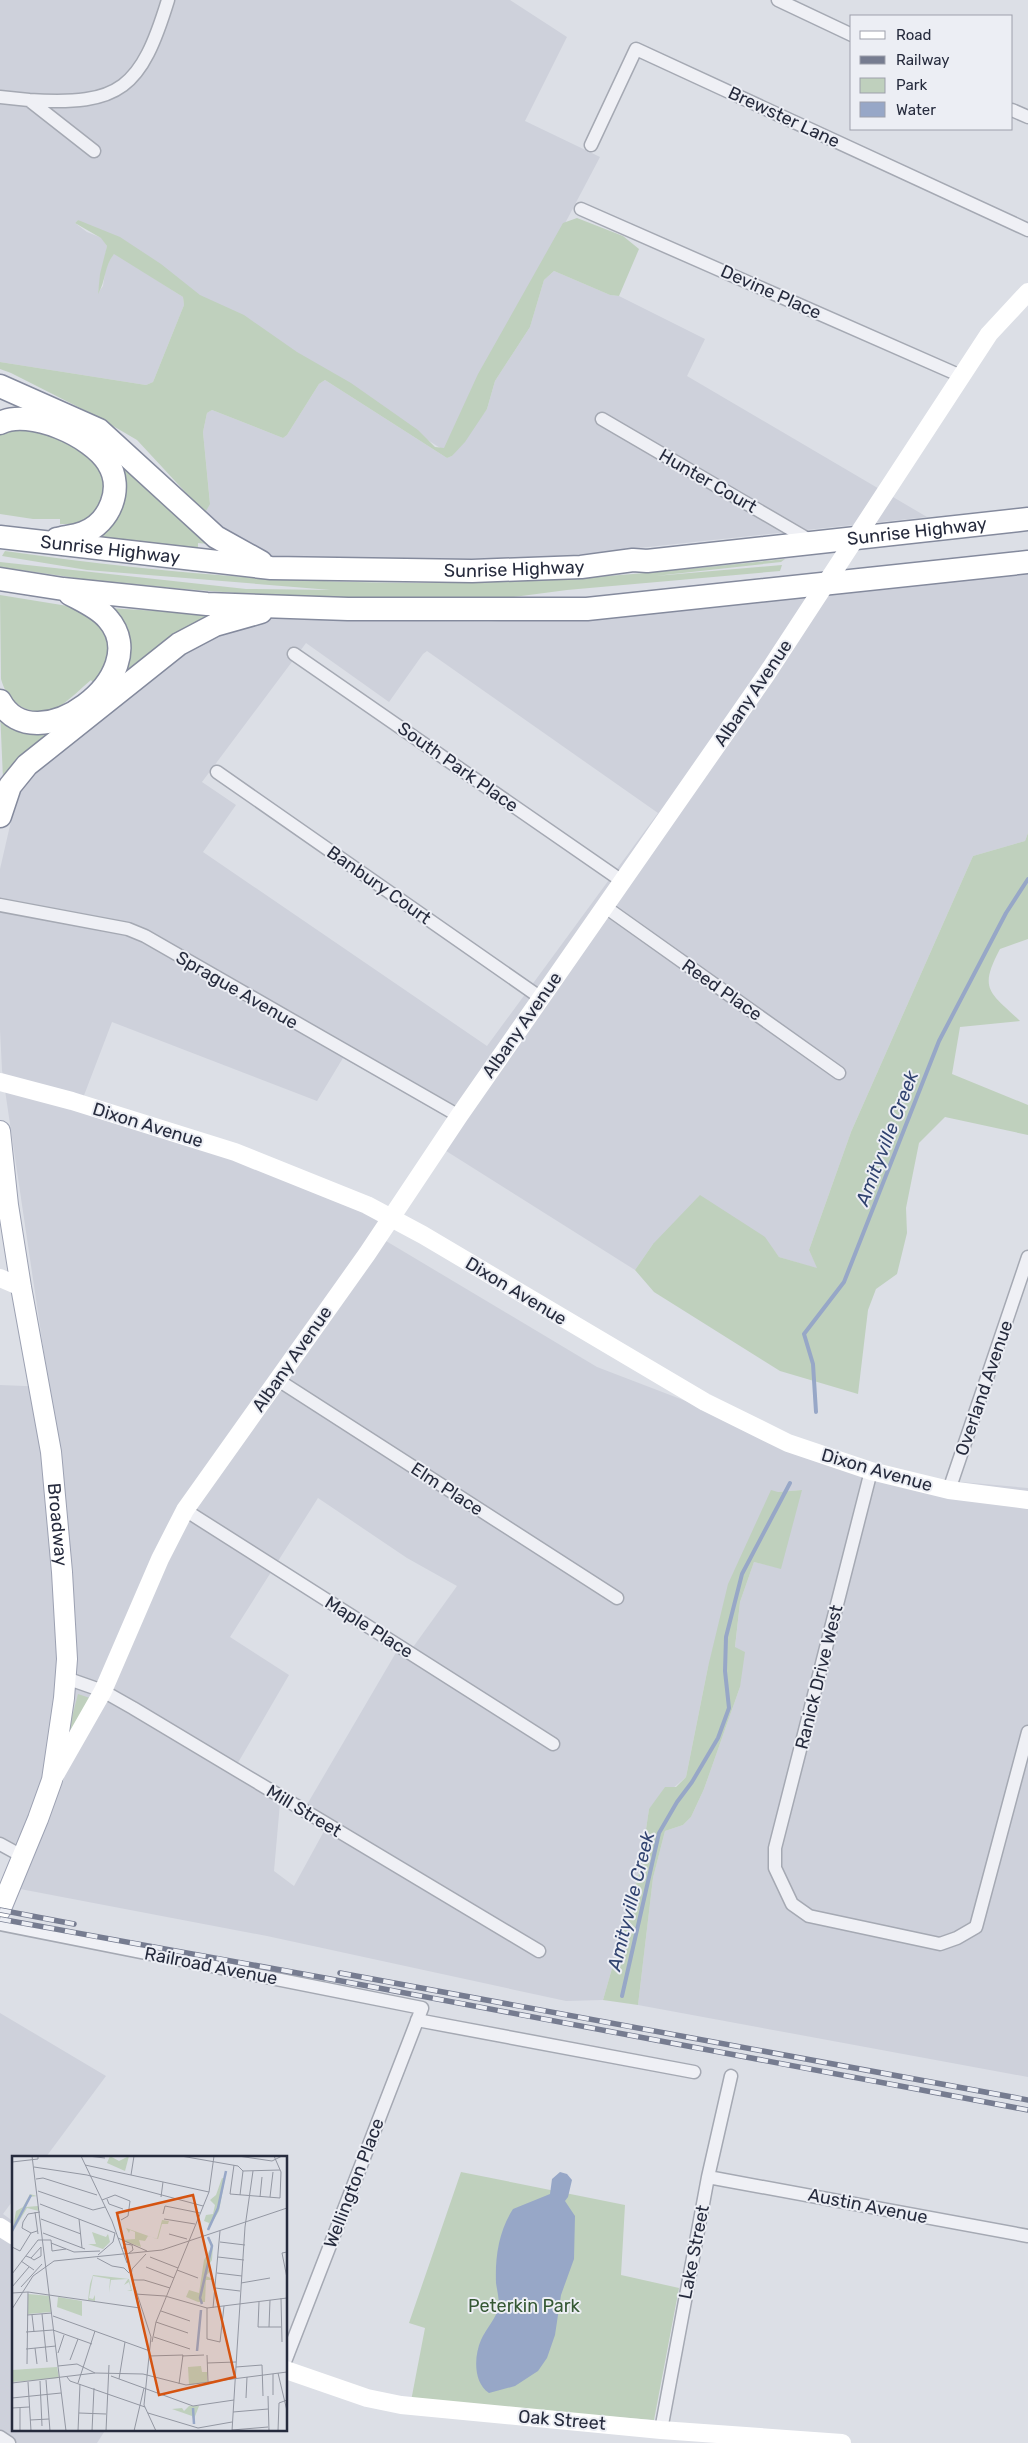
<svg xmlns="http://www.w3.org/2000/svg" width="1028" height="2443" viewBox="0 0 1028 2443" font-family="Rubik,sans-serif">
<rect width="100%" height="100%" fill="#dcdfe6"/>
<path fill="#ced1db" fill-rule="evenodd" d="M 0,0 L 510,0 L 567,37 L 525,121 L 600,157 L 445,451 L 78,220 L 75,223 L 87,232 L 102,238 L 107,246 L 98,293 L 103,286 L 106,267 L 114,253 L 183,297 L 184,305 L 153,382 L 146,385 L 0,362 Z
M 554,271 L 610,295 L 619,296 L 705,339 L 687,376 L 927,517 L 546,558 L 268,560 L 235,543 L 201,509 L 210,503 L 203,432 L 207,413 L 212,410 L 283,438 L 287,435 L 319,384 L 325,380 L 447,458 L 452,456 L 487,409 L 495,381 L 530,327 L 544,280 Z
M 1028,571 L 1028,833 L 1025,841 L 973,856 L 851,1132 L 809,1250 L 818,1269 L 779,1257 L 764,1237 L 653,1244 L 635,1270 L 443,1149 L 460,1125 L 343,1058 L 317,1101 L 112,1022 L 83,1098 L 391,1213 L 376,1235 L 597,1367 L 824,1454 L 893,1476 L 1028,1488 L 1028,2077 L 638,2005 L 653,1878 L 665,1831 L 683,1825 L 691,1817 L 704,1789 L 740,1687 L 735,1648 L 740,1602 L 754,1562 L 780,1568 L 801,1490 L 778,1492 L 708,1667 L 686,1777 L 649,1809 L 640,1870 L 603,2000 L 566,2001 L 267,1936 L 15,1888 L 26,1862 L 0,1844 L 0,1385 L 49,1387 L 2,1070 L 0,1030 L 0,869 L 20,782 L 188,647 L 269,619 L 489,622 L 709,604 ZM 306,643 L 389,702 L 423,654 L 427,651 L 658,813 L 487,1046 L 203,852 L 236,805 L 202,782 ZM 318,1498 L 407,1558 L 457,1586 L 411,1650 L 401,1644 L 305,1808 L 329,1822 L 294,1886 L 274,1871 L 280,1803 L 232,1773 L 289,1675 L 230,1637 Z
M 0,2013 L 106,2076 L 46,2157 L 14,2157 L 14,2199 L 3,2214 L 14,2222 L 14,2429 L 106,2429 L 97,2443 L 10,2443 L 0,2437 Z"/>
<path fill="#bfd0bd" d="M 577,218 L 623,236 L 639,249 L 619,296 L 610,295 L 554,271 L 544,280 L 530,327 L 495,381 L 487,409 L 465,442 L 452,456 L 447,458 L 325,380 L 319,384 L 287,435 L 283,438 L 212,410 L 207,413 L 203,432 L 210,504 L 206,511 L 201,509 L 137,440 L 96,416 L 11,373 L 0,369 L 0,362 L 146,385 L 153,382 L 184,305 L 183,297 L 114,254 C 104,266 106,281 98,294 L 100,274 L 107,246 L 101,238 L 75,223 L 78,220 L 120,237 L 161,264 L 200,295 L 244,315 L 297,352 L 351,383 L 418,430 L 435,447 L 444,448 L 478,374 L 563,223 Z
M 13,428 L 36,431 L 86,448 L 109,484 L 100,516 L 76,524 L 60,524 L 60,519 L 33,519 L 0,514 L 0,434 Z
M 121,463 L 208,544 L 198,543 L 198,548 L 95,537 Z
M 5,551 C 165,574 325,587 487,582 C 587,580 686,569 785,559 L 781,562 L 655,576 L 782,565 L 780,571 L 567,590 L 506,598 L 360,598 L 262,595 L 184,589 L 90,580 L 0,567 L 0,562 L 246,589 L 331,590 L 87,570 L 2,556 Z
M 0,595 L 80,608 L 107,631 L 112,657 L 94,684 L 91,680 C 81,688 71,699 60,706 C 35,720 8,706 1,679 Z
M 108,608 L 222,615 L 131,674 L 121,666 Z
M 0,710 L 62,726 L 47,735 L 48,742 L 3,779 Z
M 1028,833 L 1028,939 L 1000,949 C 978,990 990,992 1020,1021 L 960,1027 L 952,1074 L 1028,1105 L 1028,1135 L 945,1117 L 919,1143 L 906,1208 L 907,1233 L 897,1274 L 876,1289 L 868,1310 L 858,1394 L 780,1371 L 654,1292 L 635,1270 L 653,1244 L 700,1195 L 765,1237 L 779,1257 L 817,1268 L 809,1250 L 851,1132 L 973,856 L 1025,841 Z
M 771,1490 L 778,1492 L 802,1490 L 781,1569 L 754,1562 L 740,1602 L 735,1647 L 745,1652 L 740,1687 L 704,1789 L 691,1817 L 683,1825 L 665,1831 L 653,1878 L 638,2005 L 603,2000 L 640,1870 L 649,1809 L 665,1787 L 676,1787 L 686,1777 L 708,1667 L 728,1584 Z
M 78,1694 L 96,1700 L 63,1752 Z
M 461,2172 L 625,2205 L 621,2275 L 679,2288 L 654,2420 L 411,2401 L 425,2328 L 409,2323 Z"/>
<path fill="#97a7c7" d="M 560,2172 L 567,2174 L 572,2180 L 568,2197 L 565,2201 L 575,2216 L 574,2259 L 561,2295 L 555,2335 L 547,2358 L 538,2371 L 515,2386 L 489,2393 C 473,2382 474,2356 481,2340 C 486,2329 497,2317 499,2306 C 499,2298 497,2290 496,2283 C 495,2256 499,2231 513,2209 L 550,2194 L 552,2179 Z"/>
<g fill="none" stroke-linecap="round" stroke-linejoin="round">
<path stroke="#97a7c7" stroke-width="4" d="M 816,1412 L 813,1364 L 804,1334 L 844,1282 L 939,1041 L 1006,913 L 1028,879
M 622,1996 L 659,1833 L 677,1802 L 692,1782 L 718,1738 L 729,1708 L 725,1671 L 726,1637 L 742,1574 L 790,1483"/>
<g stroke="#a5a9b3" stroke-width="15">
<path id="street" d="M 778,0 L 852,35
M 0,97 L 29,100 L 94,151
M 29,100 C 121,106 141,88 168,0
M 1012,110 L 1028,117
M 591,145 L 636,49 L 1028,230
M 581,209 L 961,376
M 602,419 L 811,541
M 294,654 L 622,881
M 217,772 L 541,998
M 0,905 L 128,929 L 145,936 L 459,1116
M 604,906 L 839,1073
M 278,1380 L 617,1598
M 871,1471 L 775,1848 L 775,1868 L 792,1904 L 809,1916 L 940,1944 L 957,1938 L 976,1927 L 1028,1732
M 949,1490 L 1028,1257
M 185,1510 L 553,1744
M 66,1678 L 103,1691 L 133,1708 L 539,1951
M 0,1844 L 22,1856
M 0,1924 L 422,2008 L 286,2359
M 417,2020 L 694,2072
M 708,2177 L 1028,2236
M 661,2430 L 708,2177 L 731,2076
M 0,2437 L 9,2443"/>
</g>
<g stroke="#9ca1b2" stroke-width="22">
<g id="primary">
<path id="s1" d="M 0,1131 L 8,1205 L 21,1287 L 51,1452 L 62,1572 L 67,1659 L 64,1698 L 52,1780 L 38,1819 L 0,1911"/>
</g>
</g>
<g stroke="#848a9d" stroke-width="25">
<g id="highway">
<path d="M 0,386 L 99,430 L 216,537 L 261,562"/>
<path d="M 0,423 C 29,408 92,436 108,463 C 124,488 110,523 83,533 C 75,536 65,537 57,539"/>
<path id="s2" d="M 0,537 L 271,568 L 472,571 L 581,567 L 633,560 L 647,561 L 1028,519"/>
<path d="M 0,579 L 63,589 L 207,604 L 348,609 L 587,609 L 1028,562"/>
<path d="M 0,701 C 34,765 157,675 108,619 C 99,608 83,601 70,594"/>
<path d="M 0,816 L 10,786 L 27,765 L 179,644 L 215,625 L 261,612"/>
</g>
</g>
<use href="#street" stroke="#eff0f5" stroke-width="12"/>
<path stroke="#fff" stroke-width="18" d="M 0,1082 L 72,1101 L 235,1152 L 367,1205 L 423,1235 L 705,1402 L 788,1443 L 871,1471 L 949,1490 L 1028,1500
M 0,1278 L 21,1287
M 54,1777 L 103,1691 L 160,1559 L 185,1510 L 367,1254 L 459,1116 L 766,675 L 989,334 L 1028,292
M 0,2227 L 14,2236
M 286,2370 L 367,2398 L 401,2405 L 661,2430 L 842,2443"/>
<use href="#primary" stroke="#fff" stroke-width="20"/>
<use href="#highway" stroke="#fff" stroke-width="22"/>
<g stroke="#767c90" stroke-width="5.5">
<path id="rail" d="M 0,1910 L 74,1924
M 0,1919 L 336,1980 L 1028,2110
M 340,1973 L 1028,2100"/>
</g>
<use href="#rail" stroke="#eceef4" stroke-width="4" stroke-dasharray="11" stroke-linecap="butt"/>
</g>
<g text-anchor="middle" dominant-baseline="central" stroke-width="4" stroke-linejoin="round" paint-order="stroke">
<g font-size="18" fill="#262b3d" stroke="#eceef4">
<text transform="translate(784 117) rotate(25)">Brewster Lane</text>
<text transform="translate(771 292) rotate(24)">Devine Place</text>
<text transform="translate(708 481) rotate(30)">Hunter Court</text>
<text stroke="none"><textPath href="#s2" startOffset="921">Sunrise Highway</textPath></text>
<text stroke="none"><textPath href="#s2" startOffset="111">Sunrise Highway</textPath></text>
<text stroke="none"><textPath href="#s2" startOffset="516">Sunrise Highway</textPath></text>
<text transform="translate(753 693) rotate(-56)">Albany Avenue</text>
<text transform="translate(458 767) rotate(35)">South Park Place</text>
<text transform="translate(379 885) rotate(35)">Banbury Court</text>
<text transform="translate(237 990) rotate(30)">Sprague Avenue</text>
<text transform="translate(722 990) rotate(35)">Reed Place</text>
<text transform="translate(522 1025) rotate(-55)">Albany Avenue</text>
<text transform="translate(148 1125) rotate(17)">Dixon Avenue</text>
<text transform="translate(516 1291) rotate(31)">Dixon Avenue</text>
<text transform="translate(292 1359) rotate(-55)">Albany Avenue</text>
<text transform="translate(984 1388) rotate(-71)">Overland Avenue</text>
<text transform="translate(877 1470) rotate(16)">Dixon Avenue</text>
<text transform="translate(447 1489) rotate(33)">Elm Place</text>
<text stroke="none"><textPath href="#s1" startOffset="398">Broadway</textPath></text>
<text transform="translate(369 1627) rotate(32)">Maple Place</text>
<text transform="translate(819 1677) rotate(-76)">Ranick Drive West</text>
<text transform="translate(304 1811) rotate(31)">Mill Street</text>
<text transform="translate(211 1966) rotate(11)">Railroad Avenue</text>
<text transform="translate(354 2183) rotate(-69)">Wellington Place</text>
<text transform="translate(868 2206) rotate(11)">Austin Avenue</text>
<text transform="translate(694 2252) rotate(-79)">Lake Street</text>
<text transform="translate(562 2420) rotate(5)">Oak Street</text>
</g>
<g font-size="18" fill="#355834" stroke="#eceef4">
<text x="524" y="2306">Peterkin Park</text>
</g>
<g font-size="19" font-style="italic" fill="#314370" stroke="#eceef4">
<text transform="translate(887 1138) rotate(-69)">Amityville Creek</text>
<text transform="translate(631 1901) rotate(-76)">Amityville Creek</text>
</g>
</g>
<g transform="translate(12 2156)">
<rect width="275" height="275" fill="#dcdfe6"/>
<path d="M 98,0 L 107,5 L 117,0 L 113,15 L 95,7 ZM 210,22 L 213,23 L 207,55 L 195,75 L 197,67 L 192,65 L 194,59 L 201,58 L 203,49 L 198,44 L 204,39 ZM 18,38 L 25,40 L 18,41 L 14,51 L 26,50 L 27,55 L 15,52 L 0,77 L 4,55 L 11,51 ZM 150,64 L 157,65 L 156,68 L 150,68 L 146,83 L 136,80 L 133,85 L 127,84 L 129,91 L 109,84 L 123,83 L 123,76 L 118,74 L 117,77 L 114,72 L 145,83 ZM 80,76 L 94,81 L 96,78 L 98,86 L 91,93 L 76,88 L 84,88 ZM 197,81 L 201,89 L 200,104 L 195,112 L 198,115 L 194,120 L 203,124 L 194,124 L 193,146 L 186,146 L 174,141 L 177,134 L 187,137 L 192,104 L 199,92 ZM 81,119 L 117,123 L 120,135 L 115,135 L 119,134 L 117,126 L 112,129 L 116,123 L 99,124 L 97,137 L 98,123 L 81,120 L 77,142 L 81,143 L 83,139 L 83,145 L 76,144 L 78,128 ZM 16,138 L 38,140 L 39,156 L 16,158 ZM 46,141 L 70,145 L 70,160 L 45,151 ZM 189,210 L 190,216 L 195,216 L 195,226 L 177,229 L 176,211 ZM 45,211 L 47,222 L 0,226 L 0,214 ZM 177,250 L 187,250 L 182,263 L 183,269 L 180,260 L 160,253 L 170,252 L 172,255 Z" fill="#bfd0bd"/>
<path fill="none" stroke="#97a7c7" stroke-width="2.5" d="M 196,74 L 206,52 L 214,15M 0,75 L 19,39M 190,148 L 188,142 L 200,90 L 196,81M 185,195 L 189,154M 181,252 L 182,268"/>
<path fill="none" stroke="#9397a2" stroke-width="1" d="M 20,0 L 54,275M 69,0 L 100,65 L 115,107M 76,0 L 93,2M 169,0 L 226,10 L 231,15 L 268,14M 226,0 L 260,5 L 270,0M 0,6 L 26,3 L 26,0M 73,9 L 197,36M 222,9 L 218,38 L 268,42 L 269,16 L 262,0M 22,11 L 75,19 L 191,50M 119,19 L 122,0M 24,23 L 31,22 L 85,39M 26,35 L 81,54 L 93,51M 228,39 L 231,15M 149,41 L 151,26M 248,41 L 250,21M 258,41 L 261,16M 95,43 L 97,48 L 111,53M 90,44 L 103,39 L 118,45 L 116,60 L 109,64M 28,48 L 103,77M 23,56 L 26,78M 151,58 L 153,50 L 188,57M 29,63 L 69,78M 67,63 L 70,92M 152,63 L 183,68M 19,77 L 10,72 L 11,66 L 16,58 L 28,56M 31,77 L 73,93M 157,78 L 175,83M 106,82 L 135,95M 208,86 L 233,89M 39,87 L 62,96 L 88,95M 0,91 L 8,95 L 19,77 L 25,75M 111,93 L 113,88 L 120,89 L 121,94 L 117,97M 275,96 L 270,97 L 275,122M 86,99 L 101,86 L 103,77M 14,100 L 19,102 L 22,104 L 29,100 L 29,91 L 19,102M 138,101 L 166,112M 206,101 L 232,104M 85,102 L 100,110 L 112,112 L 117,117M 9,105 L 22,114M 134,111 L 162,122M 165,114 L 186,122M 205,117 L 230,120M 0,118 L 26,84 L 39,84 L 40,95 L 54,93M 119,119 L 139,181 L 132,249 L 144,275M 119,120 L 120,113 L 134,98M 120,124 L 132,124 L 158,132M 229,127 L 258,122M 0,131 L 17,111M 9,131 L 30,108M 203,132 L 228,135M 0,137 L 16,136 L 128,152M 123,138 L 153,140 L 195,152 L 275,142M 269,142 L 270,186M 247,146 L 246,171 L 269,171M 195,152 L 195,183 L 208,186 L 212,150M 201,152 L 208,75M 0,153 L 21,120 L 42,105 L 150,94 L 275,52M 149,155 L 178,165M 30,158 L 35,206M 15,159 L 40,157M 20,159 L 22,176M 41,160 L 138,195M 144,166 L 176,177M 257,171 L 258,144M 14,176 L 41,174 L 80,188M 142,181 L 178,193M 140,186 L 144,166 L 197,36 L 202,0M 23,192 L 25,208M 14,193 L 44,190M 225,194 L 233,71 L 241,15M 46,197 L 52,179M 195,199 L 196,226M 137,200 L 171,199 L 167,228M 170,200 L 192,199M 58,204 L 66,183M 195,207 L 224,206M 15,208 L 16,136M 46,210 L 65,208 L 83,217M 224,211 L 250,209 L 251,240M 266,217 L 275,255M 99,220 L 181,250 L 222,244M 55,221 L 58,225 L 133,251M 107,223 L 113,186M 34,224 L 38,275M 28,225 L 30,270M 16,226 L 19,275M 0,227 L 83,217 L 131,218 L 174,229 L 275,216M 66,227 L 83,175M 261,239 L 261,218M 256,240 L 257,275M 0,242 L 49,237M 234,242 L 235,221M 0,252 L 17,251M 221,256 L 256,253M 67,257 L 94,258M 136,257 L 186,272 L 220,266M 18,264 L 37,263M 220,274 L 256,271M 8,275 L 8,251M 66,275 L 68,228M 80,275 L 82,232M 94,275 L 97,209M 122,275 L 132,232M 220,275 L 225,194M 266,275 L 267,247 L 275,244"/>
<path fill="#d55411" fill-opacity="0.15" stroke="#d55411" stroke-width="2.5" d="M 181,39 L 223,221 L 147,239 L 105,57 Z"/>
<rect width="275" height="275" fill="none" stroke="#262b3d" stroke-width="2.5"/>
</g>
<rect x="850" y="15" width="162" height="115" fill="#eceef4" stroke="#9da0ab"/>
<rect x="860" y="31" width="25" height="8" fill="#ffffff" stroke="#9da0ab"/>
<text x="896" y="40" font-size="15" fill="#262b3d">Road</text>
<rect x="860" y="56" width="25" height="8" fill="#767c90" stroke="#9da0ab"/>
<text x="896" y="65" font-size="15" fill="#262b3d">Railway</text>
<rect x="860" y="78" width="25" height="15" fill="#bfd0bd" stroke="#9da0ab"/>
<text x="896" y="90" font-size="15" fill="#262b3d">Park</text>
<rect x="860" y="102" width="25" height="15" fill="#97a7c7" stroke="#9da0ab"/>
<text x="896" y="115" font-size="15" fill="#262b3d">Water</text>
</svg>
